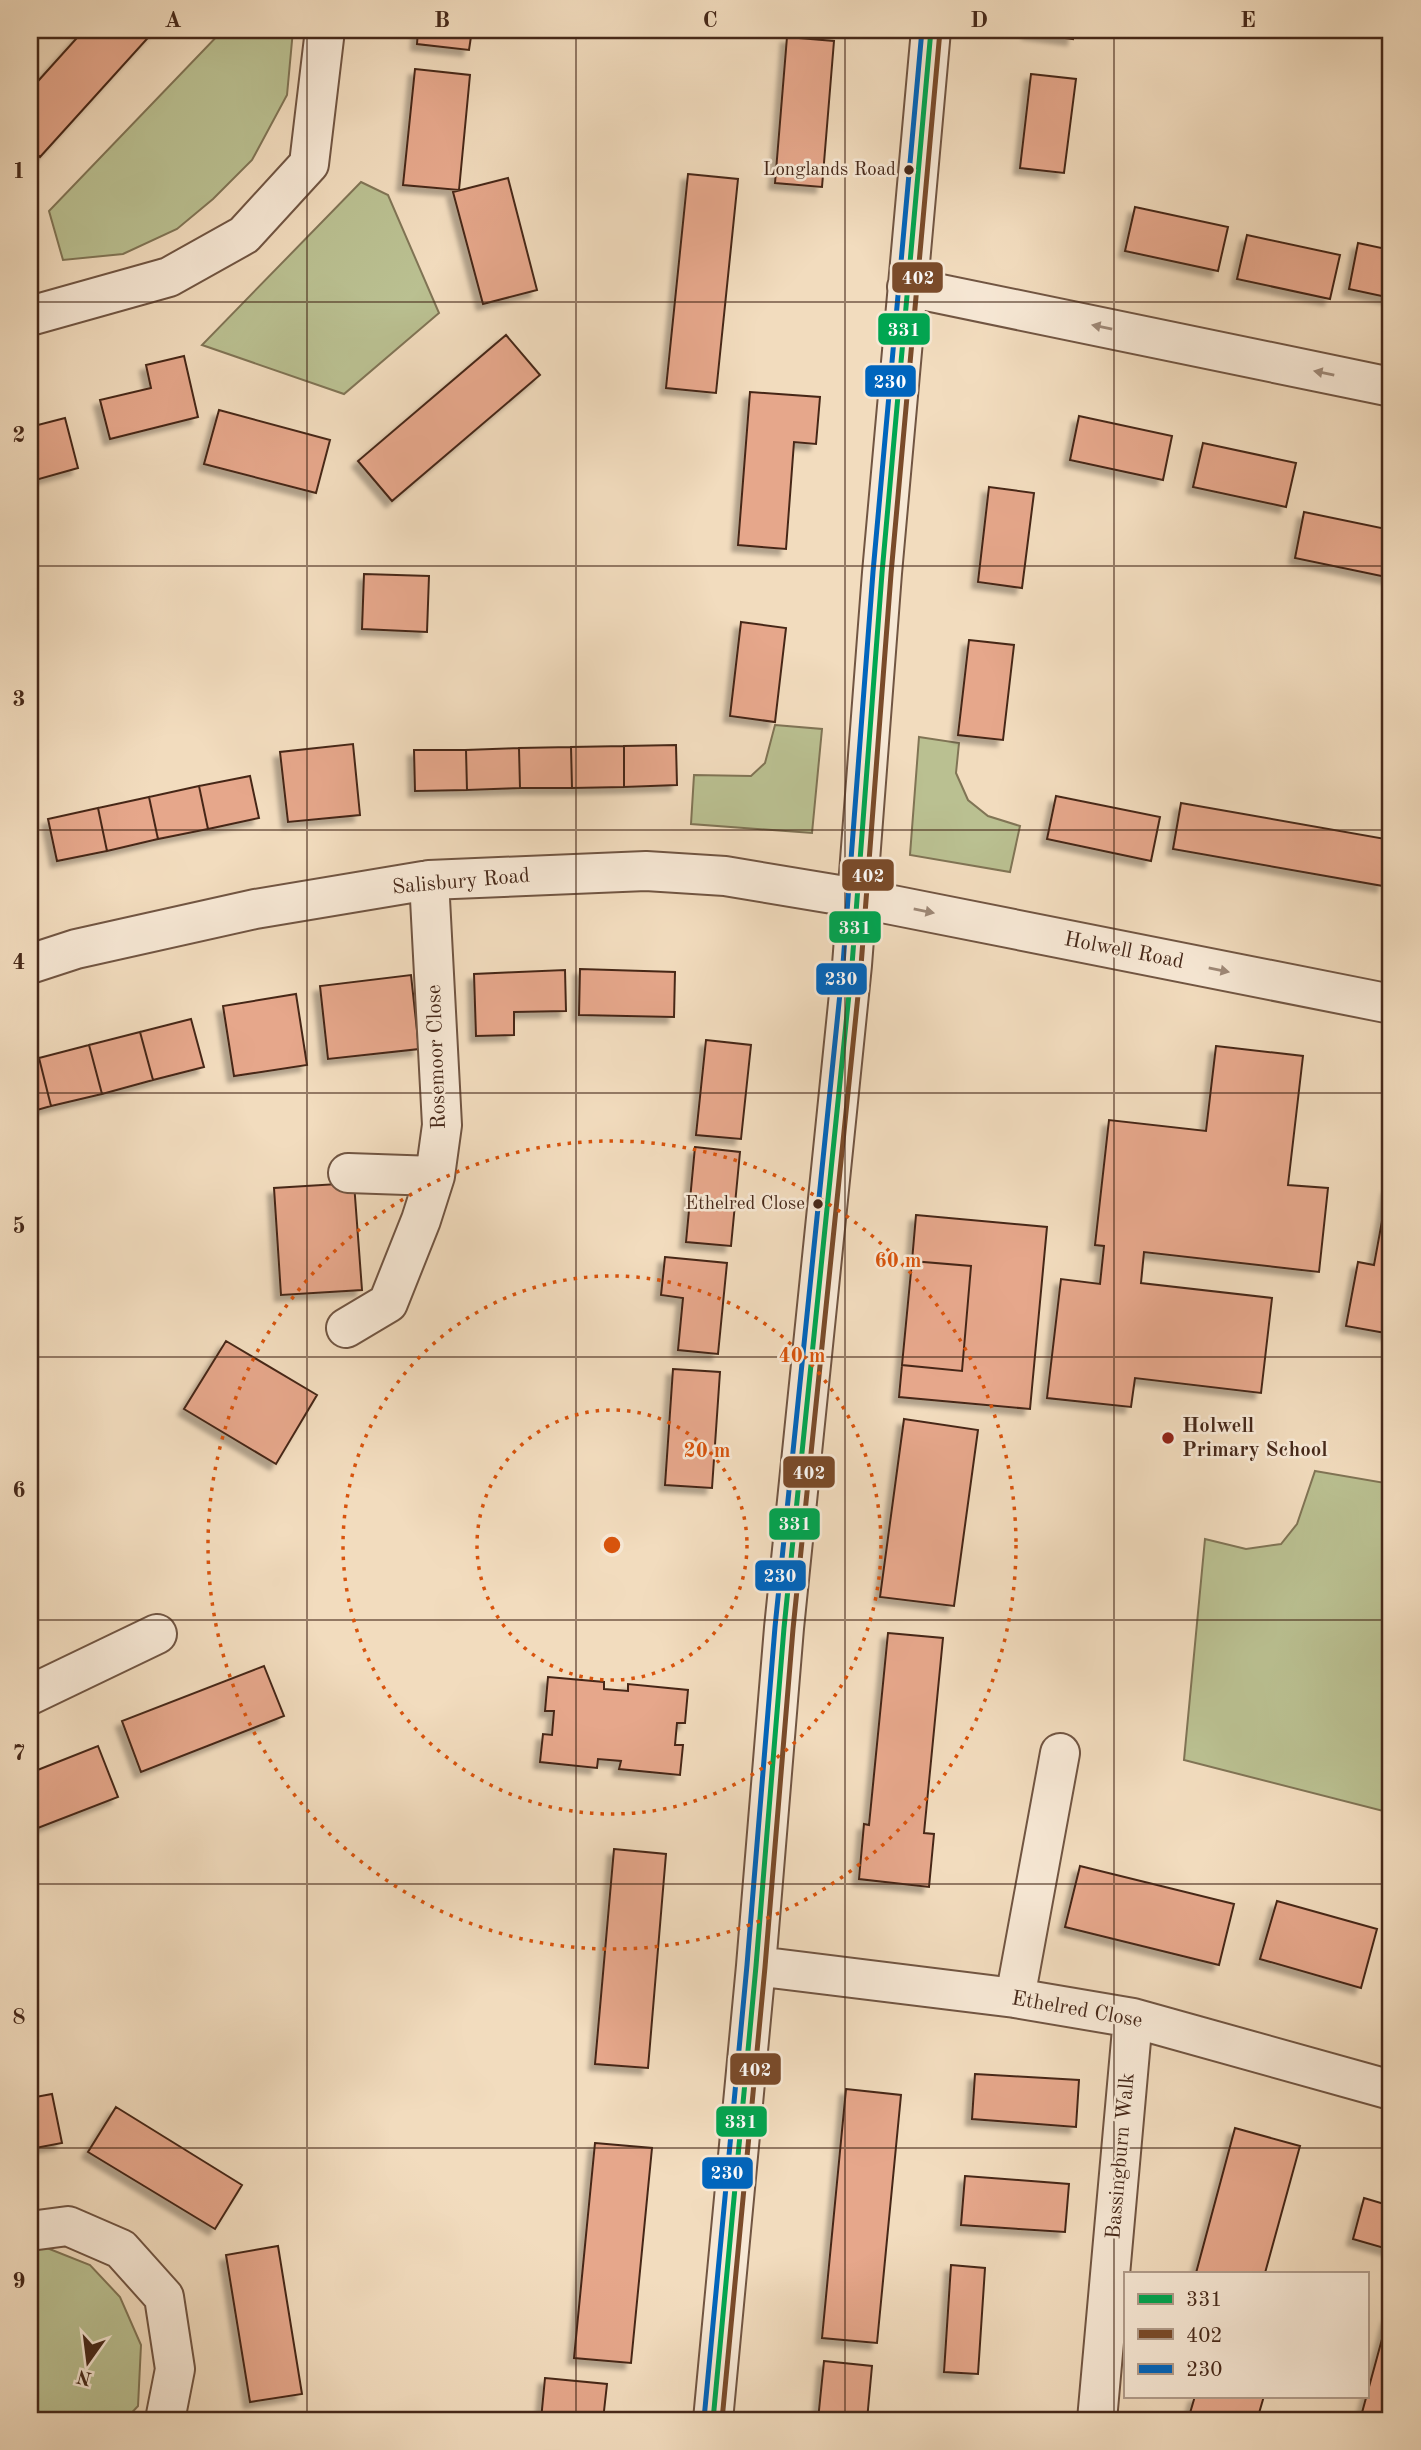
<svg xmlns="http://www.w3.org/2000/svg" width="1421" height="2450" viewBox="0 0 1421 2450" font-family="'Old Standard TT',serif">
<defs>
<filter id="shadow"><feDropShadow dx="-6" dy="6" stdDeviation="2" flood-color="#0004"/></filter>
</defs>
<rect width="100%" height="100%" fill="#f2dcbe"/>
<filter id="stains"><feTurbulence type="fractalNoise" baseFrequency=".00286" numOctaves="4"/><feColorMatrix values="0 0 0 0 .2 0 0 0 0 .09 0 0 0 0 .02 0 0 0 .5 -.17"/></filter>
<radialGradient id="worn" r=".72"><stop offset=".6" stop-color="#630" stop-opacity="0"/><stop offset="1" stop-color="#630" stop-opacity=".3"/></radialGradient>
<path fill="#bac091" stroke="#807455" stroke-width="2" d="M 223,30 L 293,30 L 287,95 L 252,160 L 213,199 L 177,229 L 123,254 L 63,260 L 49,211 Z
M 361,182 L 388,195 L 439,313 L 344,394 L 202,345 Z
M 775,725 L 822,729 L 812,833 L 691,824 L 694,775 L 751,776 L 765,763 Z
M 919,737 L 959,743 L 956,773 L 968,800 L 988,816 L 1020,826 L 1010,872 L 910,855 Z
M 1315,1471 L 1391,1484 L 1391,1813 L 1184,1760 L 1205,1539 L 1246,1549 L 1281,1544 L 1297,1524 Z
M 42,2246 L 90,2265 L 120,2297 L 141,2345 L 138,2406 L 125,2420 L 30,2420 L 30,2247 Z"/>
<path fill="#e6a78b" stroke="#462819" stroke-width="2" filter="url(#shadow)" d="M 84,30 L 155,30 L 40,157 L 30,148 L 30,90 Z
M 418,30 L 472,30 L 469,50 L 417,44 Z
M 1029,30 L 1074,30 L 1073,39 L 1028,33 Z
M 787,37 L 834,41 L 822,187 L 775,183 Z
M 415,69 L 470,75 L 459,190 L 403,185 Z
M 1031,74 L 1076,79 L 1064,173 L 1020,168 Z
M 688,174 L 738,179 L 716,393 L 666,388 Z
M 508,178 L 537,290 L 483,304 L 453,192 Z
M 1135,207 L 1228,227 L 1218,271 L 1125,251 Z
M 1247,235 L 1340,255 L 1330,299 L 1237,279 Z
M 1358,243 L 1391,250 L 1391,298 L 1349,289 Z
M 506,335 L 540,375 L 392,501 L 358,461 Z
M 184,356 L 198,417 L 110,439 L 100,400 L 151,388 L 146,365 Z
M 750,392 L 820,397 L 816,444 L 794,442 L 786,549 L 738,545 Z
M 219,410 L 330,440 L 316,493 L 204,464 Z
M 1079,416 L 1172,436 L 1163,480 L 1070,460 Z
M 65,418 L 78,468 L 32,481 L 30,427 Z
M 1203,443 L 1296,463 L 1286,507 L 1193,487 Z
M 989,487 L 1034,493 L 1022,588 L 978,582 Z
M 1304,512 L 1391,530 L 1391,578 L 1295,558 Z
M 364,574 L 429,576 L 427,632 L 362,629 Z
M 741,622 L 786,628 L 775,722 L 730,716 Z
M 969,640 L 1014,645 L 1003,740 L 958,735 Z
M 353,744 L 360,815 L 288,822 L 280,752 Z
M 676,745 L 677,785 L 624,787 L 624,746 Z
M 624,746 L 624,787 L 572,788 L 571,747 Z
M 571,747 L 572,788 L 520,788 L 519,748 Z
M 519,748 L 520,788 L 467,790 L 466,750 Z
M 414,750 L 466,750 L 467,790 L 415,791 Z
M 250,776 L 259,818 L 208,829 L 199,786 Z
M 199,786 L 208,829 L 158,839 L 149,797 Z
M 1056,796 L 1160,817 L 1151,861 L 1047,839 Z
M 149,797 L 158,839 L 107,851 L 98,808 Z
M 1181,803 L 1391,840 L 1383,886 L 1173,849 Z
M 98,808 L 107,851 L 57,861 L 48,819 Z
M 580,969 L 675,972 L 674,1017 L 579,1015 Z
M 565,970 L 566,1011 L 514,1012 L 514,1035 L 476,1036 L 474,974 Z
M 411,975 L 419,1049 L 328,1059 L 320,986 Z
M 296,994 L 307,1065 L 234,1076 L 223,1006 Z
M 191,1019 L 204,1067 L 153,1080 L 140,1032 Z
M 140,1032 L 153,1080 L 102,1094 L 89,1045 Z
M 706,1040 L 751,1045 L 741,1139 L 696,1135 Z
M 89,1045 L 102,1094 L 51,1106 L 39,1058 Z
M 1216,1046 L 1303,1056 L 1288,1185 L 1328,1188 L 1319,1272 L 1144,1252 L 1141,1283 L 1272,1298 L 1261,1393 L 1135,1378 L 1131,1407 L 1047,1398 L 1061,1279 L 1100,1284 L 1104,1246 L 1095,1245 L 1109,1120 L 1206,1131 Z
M 39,1058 L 51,1106 L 30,1112 L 30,1061 Z
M 695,1147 L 740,1152 L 731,1246 L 686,1242 Z
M 354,1183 L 362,1290 L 281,1295 L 274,1188 Z
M 1388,1188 L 1391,1188 L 1391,1334 L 1346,1326 L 1358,1262 L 1374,1265 Z
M 916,1215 L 1047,1227 L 1030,1409 L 899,1397 L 902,1365 L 962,1371 L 971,1266 L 912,1261 Z
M 665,1257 L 727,1263 L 718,1354 L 678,1350 L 683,1298 L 661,1295 Z
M 912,1261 L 971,1266 L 962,1371 L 902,1365 Z
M 226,1341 L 317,1395 L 276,1464 L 184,1409 Z
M 673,1369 L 720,1372 L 712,1488 L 665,1485 Z
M 904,1419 L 978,1430 L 954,1606 L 880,1597 Z
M 888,1633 L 943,1638 L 924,1833 L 934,1834 L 929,1887 L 859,1879 L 864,1824 L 869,1825 Z
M 264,1666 L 284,1716 L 141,1772 L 122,1721 Z
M 548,1677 L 604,1682 L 604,1689 L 628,1691 L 628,1684 L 688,1690 L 685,1723 L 677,1723 L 675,1745 L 683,1745 L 680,1775 L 619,1769 L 621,1761 L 598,1759 L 597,1768 L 540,1762 L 543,1734 L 552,1735 L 554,1711 L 545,1711 Z
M 98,1746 L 118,1797 L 30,1831 L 30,1773 Z
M 614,1849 L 666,1854 L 648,2068 L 595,2064 Z
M 1080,1866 L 1234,1904 L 1219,1965 L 1065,1927 Z
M 1277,1901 L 1377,1929 L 1361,1988 L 1260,1959 Z
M 975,2074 L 1079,2080 L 1076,2127 L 972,2119 Z
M 846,2089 L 901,2095 L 877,2343 L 822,2338 Z
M 52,2094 L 62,2143 L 30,2149 L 30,2098 Z
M 116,2107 L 242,2185 L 215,2229 L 88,2152 Z
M 1235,2128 L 1300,2146 L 1265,2273 L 1196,2273 Z
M 595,2143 L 652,2148 L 631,2363 L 574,2358 Z
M 965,2176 L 1069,2184 L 1065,2232 L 961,2225 Z
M 1364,2198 L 1391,2206 L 1391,2250 L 1353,2239 Z
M 278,2246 L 302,2394 L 250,2402 L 226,2255 Z
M 951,2265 L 985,2268 L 978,2374 L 944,2372 Z
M 1388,2317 L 1391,2318 L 1391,2420 L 1360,2420 Z
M 824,2361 L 872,2366 L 867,2420 L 818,2420 Z
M 545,2378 L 607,2384 L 603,2420 L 541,2420 Z
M 1195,2396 L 1264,2396 L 1257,2420 L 1188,2420 Z"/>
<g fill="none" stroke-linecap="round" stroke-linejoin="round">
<g stroke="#715542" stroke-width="42">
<path id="minor" d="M 907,287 L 1391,387
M 30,316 L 169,277 L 244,235 L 309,164 L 325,30
M 30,964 L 76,949 L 255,909 L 429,880 L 646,871 L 725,876 L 857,898 L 1391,1004
M 348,1173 L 435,1176
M 346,1328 L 388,1303 L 421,1220 L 435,1176 L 442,1125 L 429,880
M 30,1695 L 157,1634
M 756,1966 L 1015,1998 L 1133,2018 L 1391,2090
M 1015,1998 L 1060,1753
M 30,2231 L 68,2226 L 121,2249 L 164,2297 L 175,2369 L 165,2420
M 713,2420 L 756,1966 L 784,1628 L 852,965 L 882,573 L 931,30
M 1097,2420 L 1133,2018"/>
</g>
<use href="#minor" stroke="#f7e8d5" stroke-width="38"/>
<g stroke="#f7e8d5" stroke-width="10">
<path id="bus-1" d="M 713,2420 L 756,1966 L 784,1628 L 852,965 L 882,573 L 931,30"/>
</g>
<g stroke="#f7e8d5" stroke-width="10">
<path id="bus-2" d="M 722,2420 L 765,1967 L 793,1629 L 861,966 L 891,574 L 940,31"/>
</g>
<g stroke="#f7e8d5" stroke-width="10">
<path id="bus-3" d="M 704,2419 L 747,1965 L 775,1627 L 843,964 L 873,572 L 922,30"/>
</g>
<use href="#bus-1" stroke="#00a651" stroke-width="5"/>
<use href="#bus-2" stroke="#7a4b2a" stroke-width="5"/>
<use href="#bus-3" stroke="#0065bd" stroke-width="5"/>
</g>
<defs><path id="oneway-solid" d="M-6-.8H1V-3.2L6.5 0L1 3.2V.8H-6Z" transform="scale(1.75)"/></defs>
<g fill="#9e8877">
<use href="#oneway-solid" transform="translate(1102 327) rotate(-168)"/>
<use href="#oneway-solid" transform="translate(1324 373) rotate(-168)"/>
<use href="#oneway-solid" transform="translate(924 911) rotate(11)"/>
<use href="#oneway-solid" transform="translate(1219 970) rotate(11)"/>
</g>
<path fill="none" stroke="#462819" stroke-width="2" stroke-opacity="0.55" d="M 307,30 L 307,2420M 576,30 L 576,2420M 845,30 L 845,2420M 1114,30 L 1114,2420M 30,302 L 1391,302M 30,566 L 1391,566M 30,830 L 1391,830M 30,1093 L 1391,1093M 30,1357 L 1391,1357M 30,1620 L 1391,1620M 30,1884 L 1391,1884M 30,2148 L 1391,2148"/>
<g fill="none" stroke="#d8540d" stroke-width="3.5" stroke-dasharray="3.5 7">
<circle cx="612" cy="1545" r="135"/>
<circle cx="612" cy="1545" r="269"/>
<circle cx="612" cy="1545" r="404"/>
</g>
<g fill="#462819" stroke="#f7e8d5" stroke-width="2.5">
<circle cx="909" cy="170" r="6"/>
<circle cx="818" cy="1204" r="6"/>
</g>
<circle fill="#8f2418" stroke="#f7e8d5" stroke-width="2.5" cx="1168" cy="1438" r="7"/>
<g text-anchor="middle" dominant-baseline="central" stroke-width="5" stroke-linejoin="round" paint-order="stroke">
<g font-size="19" fill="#462819" stroke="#f7e8d5" text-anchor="end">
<text x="896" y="170">Longlands Road</text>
<text x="805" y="1204">Ethelred Close</text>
</g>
<g font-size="21" fill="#462819" stroke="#f7e8d5">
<text transform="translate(461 882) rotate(-5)">Salisbury Road</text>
<text transform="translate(1124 951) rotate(11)">Holwell Road</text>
<text transform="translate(437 1057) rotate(-92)">Rosemoor Close</text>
<text transform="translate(1077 2010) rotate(10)">Ethelred Close</text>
<text transform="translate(1121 2156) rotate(-85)">Bassingburn Walk</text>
</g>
<g font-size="21" font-weight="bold" fill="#462819" stroke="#f7e8d5" text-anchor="start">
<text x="1182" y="1426">Holwell<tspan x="1182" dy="24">Primary School</tspan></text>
</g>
</g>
<circle cx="612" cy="1545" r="10" fill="#d8540d" stroke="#f7e8d5" stroke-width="3.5"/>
<g font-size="21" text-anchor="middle" font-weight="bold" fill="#d8540d" stroke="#f7e8d5" stroke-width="5" stroke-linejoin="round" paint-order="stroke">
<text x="898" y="1267">60 m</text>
<text x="802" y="1362">40 m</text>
<text x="707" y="1457">20 m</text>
</g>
<g stroke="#f7e8d5" stroke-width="2.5">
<rect x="891" y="261" width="53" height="33" rx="7" fill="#7a4b2a"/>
<rect x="877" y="312" width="54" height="34" rx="7" fill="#00a651"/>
<rect x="864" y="364" width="53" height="34" rx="7" fill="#0065bd"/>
<rect x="841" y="858" width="54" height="34" rx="7" fill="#7a4b2a"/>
<rect x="828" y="910" width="54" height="34" rx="7" fill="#00a651"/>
<rect x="815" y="962" width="53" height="34" rx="7" fill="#0065bd"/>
<rect x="782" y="1455" width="54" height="34" rx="7" fill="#7a4b2a"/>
<rect x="768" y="1507" width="53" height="34" rx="7" fill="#00a651"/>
<rect x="754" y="1559" width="53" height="33" rx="7" fill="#0065bd"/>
<rect x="729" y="2052" width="53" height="34" rx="7" fill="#7a4b2a"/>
<rect x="715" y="2105" width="53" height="33" rx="7" fill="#00a651"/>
<rect x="701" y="2156" width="53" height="34" rx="7" fill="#0065bd"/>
</g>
<g font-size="19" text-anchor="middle" font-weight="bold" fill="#fff">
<text x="918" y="284">402</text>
<text x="904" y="336">331</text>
<text x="890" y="388">230</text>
<text x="868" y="882">402</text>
<text x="855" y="934">331</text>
<text x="841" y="985">230</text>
<text x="809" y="1479">402</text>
<text x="795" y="1530">331</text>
<text x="780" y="1582">230</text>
<text x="755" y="2076">402</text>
<text x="741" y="2128">331</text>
<text x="727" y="2179">230</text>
</g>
<rect width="1421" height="2450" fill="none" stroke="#f2dcbe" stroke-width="77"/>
<rect x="1124" y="2272" width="245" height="126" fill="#f7e8d5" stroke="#b09b8a" stroke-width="2"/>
<rect x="1138" y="2294" width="35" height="10" fill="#00a651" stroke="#b09b8a" stroke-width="2"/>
<text x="1186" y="2306" font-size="21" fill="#462819">331</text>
<rect x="1138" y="2329" width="35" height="10" fill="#7a4b2a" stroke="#b09b8a" stroke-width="2"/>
<text x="1186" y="2342" font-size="21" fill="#462819">402</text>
<rect x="1138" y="2364" width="35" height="10" fill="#0065bd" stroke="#b09b8a" stroke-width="2"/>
<text x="1186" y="2376" font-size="21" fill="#462819">230</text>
<g transform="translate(88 2362) rotate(194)" stroke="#f7e8d5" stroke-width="5" paint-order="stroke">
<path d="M0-5L12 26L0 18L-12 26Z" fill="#462819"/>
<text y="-10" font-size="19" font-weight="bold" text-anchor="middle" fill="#462819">N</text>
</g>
<rect x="38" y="38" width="1344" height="2374" fill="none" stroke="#462819" stroke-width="2.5"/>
<g font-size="23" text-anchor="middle" font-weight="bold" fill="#462819">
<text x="173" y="27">A</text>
<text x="442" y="27">B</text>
<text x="710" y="27">C</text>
<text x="979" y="27">D</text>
<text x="1248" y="27">E</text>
<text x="19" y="178">1</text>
<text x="19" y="442">2</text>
<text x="19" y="706">3</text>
<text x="19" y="969">4</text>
<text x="19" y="1233">5</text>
<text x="19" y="1497">6</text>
<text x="19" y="1760">7</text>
<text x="19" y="2024">8</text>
<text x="19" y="2288">9</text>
</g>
<rect width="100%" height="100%" filter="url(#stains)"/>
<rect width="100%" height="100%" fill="url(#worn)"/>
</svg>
